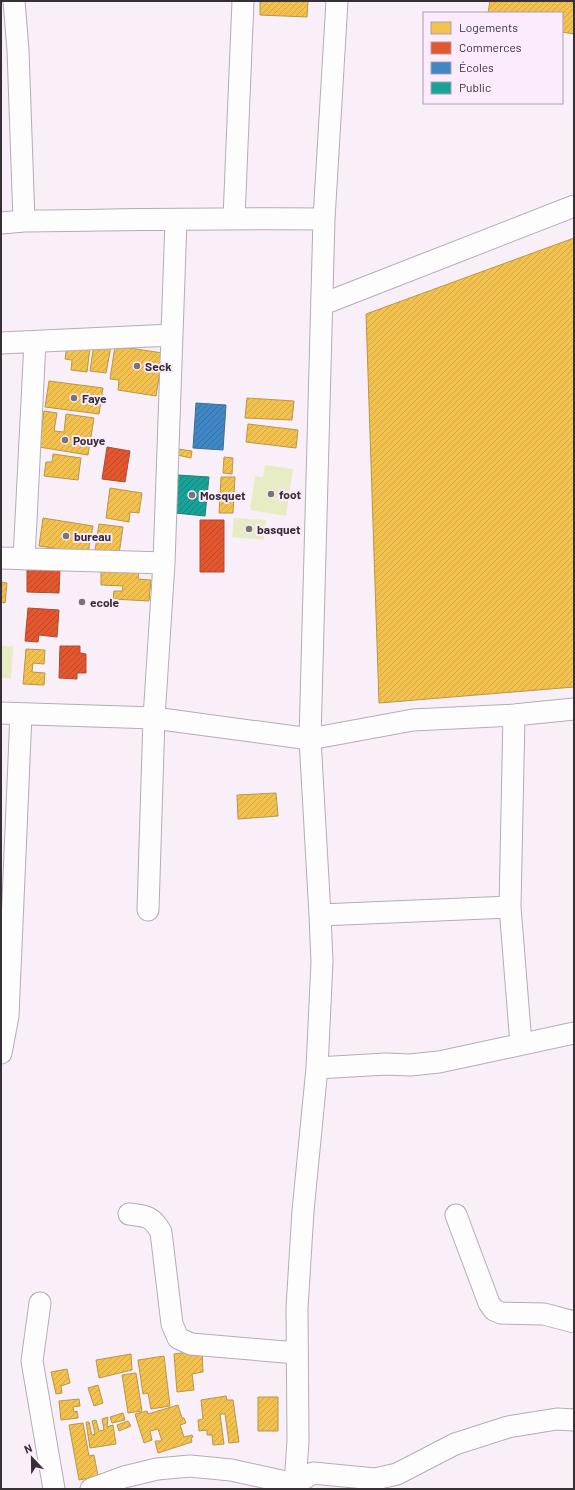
<svg xmlns="http://www.w3.org/2000/svg" width="575" height="1490" viewBox="0 0 575 1490" font-family="Barlow,sans-serif">
<defs>
<pattern id="homes-hatch" width="6" height="6" patternUnits="userSpaceOnUse"><rect width="6" height="6" fill="#f2c14e"/><path d="M-1 1l2-2M0 6l6-6M5 7l2-2" fill="none" stroke="#d0a645"/></pattern>
<pattern id="shops-hatch" width="6" height="6" patternUnits="userSpaceOnUse"><rect width="6" height="6" fill="#e4572e"/><path d="M-1 1l2-2M0 6l6-6M5 7l2-2" fill="none" stroke="#ba4828"/></pattern>
<pattern id="schools-hatch" width="6" height="6" patternUnits="userSpaceOnUse"><rect width="6" height="6" fill="#3f88c5"/><path d="M-1 1l2-2M0 6l6-6M5 7l2-2" fill="none" stroke="#3670a1"/></pattern>
<pattern id="public-hatch" width="6" height="6" patternUnits="userSpaceOnUse"><rect width="6" height="6" fill="#17a398"/><path d="M-1 1l2-2M0 6l6-6M5 7l2-2" fill="none" stroke="#16857d"/></pattern>
</defs>
<rect width="100%" height="100%" fill="#f8eff9"/>
<path fill="#e8ecc5" d="M 265,465 L 293,469 L 286,516 L 250,510 L 255,476 L 263,477 Z
M 234,518 L 266,520 L 264,540 L 232,537 Z
M 1,646 L 13,646 L 11,678 L 1,678 Z"/>
<path fill="url(#homes-hatch)" stroke="#ba9647" d="M 260,1 L 308,1 L 307,17 L 260,15 Z
M 490,1 L 566,1 L 574,2 L 574,34 L 562,32 L 562,13 L 488,13 Z
M 574,238 L 574,687 L 379,703 L 366,314 Z
M 94,344 L 111,346 L 106,373 L 90,371 Z
M 67,345 L 90,348 L 87,372 L 71,370 L 72,360 L 65,359 Z
M 115,346 L 163,353 L 156,396 L 118,390 L 119,380 L 110,379 Z
M 49,381 L 103,388 L 99,414 L 45,407 Z
M 247,398 L 294,401 L 292,420 L 245,418 Z
M 44,411 L 57,413 L 54,431 L 64,432 L 66,414 L 94,418 L 88,455 L 39,447 Z
M 248,424 L 298,430 L 296,448 L 246,442 Z
M 178,449 L 192,451 L 191,458 L 177,455 Z
M 53,454 L 81,458 L 78,480 L 44,476 L 46,462 L 52,462 Z
M 224,457 L 233,458 L 232,474 L 223,473 Z
M 221,477 L 235,477 L 233,513 L 219,513 Z
M 110,488 L 142,493 L 139,513 L 130,512 L 129,522 L 106,518 Z
M 43,518 L 93,526 L 88,553 L 39,546 Z
M 99,524 L 123,527 L 119,554 L 95,550 Z
M 101,569 L 139,572 L 138,579 L 151,580 L 149,601 L 113,599 L 114,591 L 122,591 L 123,586 L 101,585 Z
M 1,582 L 7,583 L 5,603 L 1,602 Z
M 26,649 L 45,650 L 44,664 L 33,663 L 32,672 L 45,673 L 44,685 L 23,684 Z
M 276,793 L 278,816 L 238,819 L 237,795 Z
M 202,1350 L 203,1372 L 192,1374 L 194,1390 L 177,1392 L 174,1354 Z
M 131,1354 L 132,1370 L 99,1378 L 96,1360 Z
M 164,1356 L 170,1406 L 151,1409 L 148,1393 L 143,1394 L 138,1360 Z
M 67,1369 L 70,1383 L 61,1386 L 62,1393 L 56,1394 L 51,1372 Z
M 136,1373 L 142,1411 L 128,1413 L 122,1375 Z
M 98,1385 L 103,1403 L 94,1406 L 88,1388 Z
M 226,1396 L 227,1400 L 233,1400 L 239,1442 L 229,1443 L 225,1414 L 220,1414 L 224,1444 L 213,1445 L 212,1435 L 207,1435 L 207,1430 L 199,1431 L 198,1420 L 203,1419 L 201,1400 Z
M 258,1397 L 278,1397 L 278,1431 L 258,1431 Z
M 79,1399 L 80,1406 L 73,1407 L 74,1412 L 77,1411 L 78,1418 L 61,1420 L 59,1401 Z
M 178,1405 L 182,1418 L 184,1418 L 186,1423 L 180,1425 L 184,1437 L 192,1435 L 193,1437 L 191,1438 L 192,1442 L 158,1453 L 155,1441 L 162,1441 L 158,1429 L 150,1431 L 152,1440 L 144,1443 L 135,1414 L 147,1411 L 148,1414 Z
M 123,1413 L 125,1420 L 112,1423 L 110,1417 Z
M 108,1417 L 107,1427 L 113,1425 L 116,1444 L 90,1448 L 86,1422 L 89,1422 L 92,1435 L 95,1434 L 92,1421 L 96,1420 L 99,1431 L 104,1430 L 102,1419 Z
M 128,1421 L 131,1426 L 119,1431 L 117,1425 Z
M 83,1423 L 89,1456 L 94,1455 L 98,1476 L 79,1480 L 69,1425 Z"/>
<path fill="url(#shops-hatch)" stroke="#b04b30" d="M 107,447 L 130,451 L 125,482 L 102,479 Z
M 200,520 L 224,520 L 224,572 L 200,572 Z
M 27,568 L 60,569 L 59,593 L 27,592 Z
M 28,608 L 59,610 L 57,637 L 39,635 L 38,642 L 25,641 Z
M 60,646 L 80,646 L 80,653 L 86,654 L 86,673 L 77,673 L 77,679 L 59,678 Z"/>
<path fill="url(#schools-hatch)" stroke="#3c6e9a" d="M 196,403 L 226,405 L 223,450 L 193,448 Z"/>
<path fill="url(#public-hatch)" stroke="#20807b" d="M 178,475 L 209,477 L 205,516 L 175,513 Z"/>
<g fill="none" stroke-linecap="round" stroke-linejoin="round">
<g stroke="#b4adb4" stroke-width="23">
<path id="minor" d="M 14,1 L 18,50 L 24,221
M 234,218 L 243,1
M 1,223 L 24,221 C 124,220 224,218 324,219
M 323,304 L 574,206
M 1,343 L 172,335
M 1,558 L 164,563
M 24,559 L 35,342
M 1,713 L 154,718 L 310,739 L 413,720 L 514,715 L 574,709
M 514,715 L 510,907 L 521,1044
M 148,910 L 154,718 L 164,563 L 176,220
M 320,915 L 510,907
M 1,1053 L 8,1016 L 21,714
M 317,1068 L 386,1064 L 410,1065 L 439,1062 L 574,1033
M 129,1214 C 146,1216 152,1216 161,1232 L 172,1324 L 178,1338 L 191,1344 L 297,1353
M 456,1215 L 489,1303 L 494,1310 L 501,1313 L 544,1314 L 574,1322
M 40,1303 L 32,1361 L 54,1489
M 295,1484 L 313,1473 L 375,1479 L 397,1474 L 455,1444 L 508,1427 L 557,1419 L 574,1420
M 91,1489 L 124,1477 L 157,1469 L 190,1466 L 231,1470 L 295,1484 L 298,1441 L 297,1308 L 303,1211 L 317,1068 L 322,962 L 320,915 L 310,739 L 324,219 L 337,1"/>
</g>
<use href="#minor" stroke="#fefdfe" stroke-width="21"/>
</g>
<g fill="#7a737a" stroke="#fbebfd" stroke-width="1.5">
<circle cx="137" cy="366" r="4"/>
<circle cx="74" cy="398" r="4"/>
<circle cx="65" cy="440" r="4"/>
<circle cx="271" cy="494" r="4"/>
<circle cx="192" cy="495" r="4"/>
<circle cx="249" cy="529" r="4"/>
<circle cx="66" cy="536" r="4"/>
<circle cx="82" cy="602" r="4"/>
</g>
<g text-anchor="middle" dominant-baseline="central" stroke-width="4" stroke-linejoin="round" paint-order="stroke">
<g font-size="12" font-weight="bold" fill="#363036" stroke="#fbebfd" text-anchor="start">
<text x="145" y="366">Seck</text>
<text x="82" y="398">Faye</text>
<text x="73" y="440">Pouye</text>
<text x="279" y="494">foot</text>
<text x="200" y="495">Mosquet</text>
<text x="257" y="529">basquet</text>
<text x="74" y="536">bureau</text>
<text x="90" y="602">ecole</text>
</g>
</g>
<rect width="575" height="1490" fill="none" stroke="#363036" stroke-width="4"/>
<rect x="423" y="12" width="140" height="92" fill="#fbebfd" stroke="#aca0ad"/>
<rect x="431" y="22" width="20" height="12" fill="#f2c14e" stroke="#aca0ad"/>
<text x="459" y="32" font-size="12" fill="#363036">Logements</text>
<rect x="431" y="42" width="20" height="12" fill="#e4572e" stroke="#aca0ad"/>
<text x="459" y="52" font-size="12" fill="#363036">Commerces</text>
<rect x="431" y="62" width="20" height="12" fill="#3f88c5" stroke="#aca0ad"/>
<text x="459" y="72" font-size="12" fill="#363036">Écoles</text>
<rect x="431" y="82" width="20" height="12" fill="#17a398" stroke="#aca0ad"/>
<text x="459" y="92" font-size="12" fill="#363036">Public</text>
<g transform="translate(32 1458) rotate(338)" stroke="#fbebfd" stroke-width="3" paint-order="stroke">
<path d="M0-3L7 15L0 10L-7 15Z" fill="#363036"/>
<text y="-6" font-size="11" font-weight="bold" text-anchor="middle" fill="#363036">N</text>
</g>
</svg>
